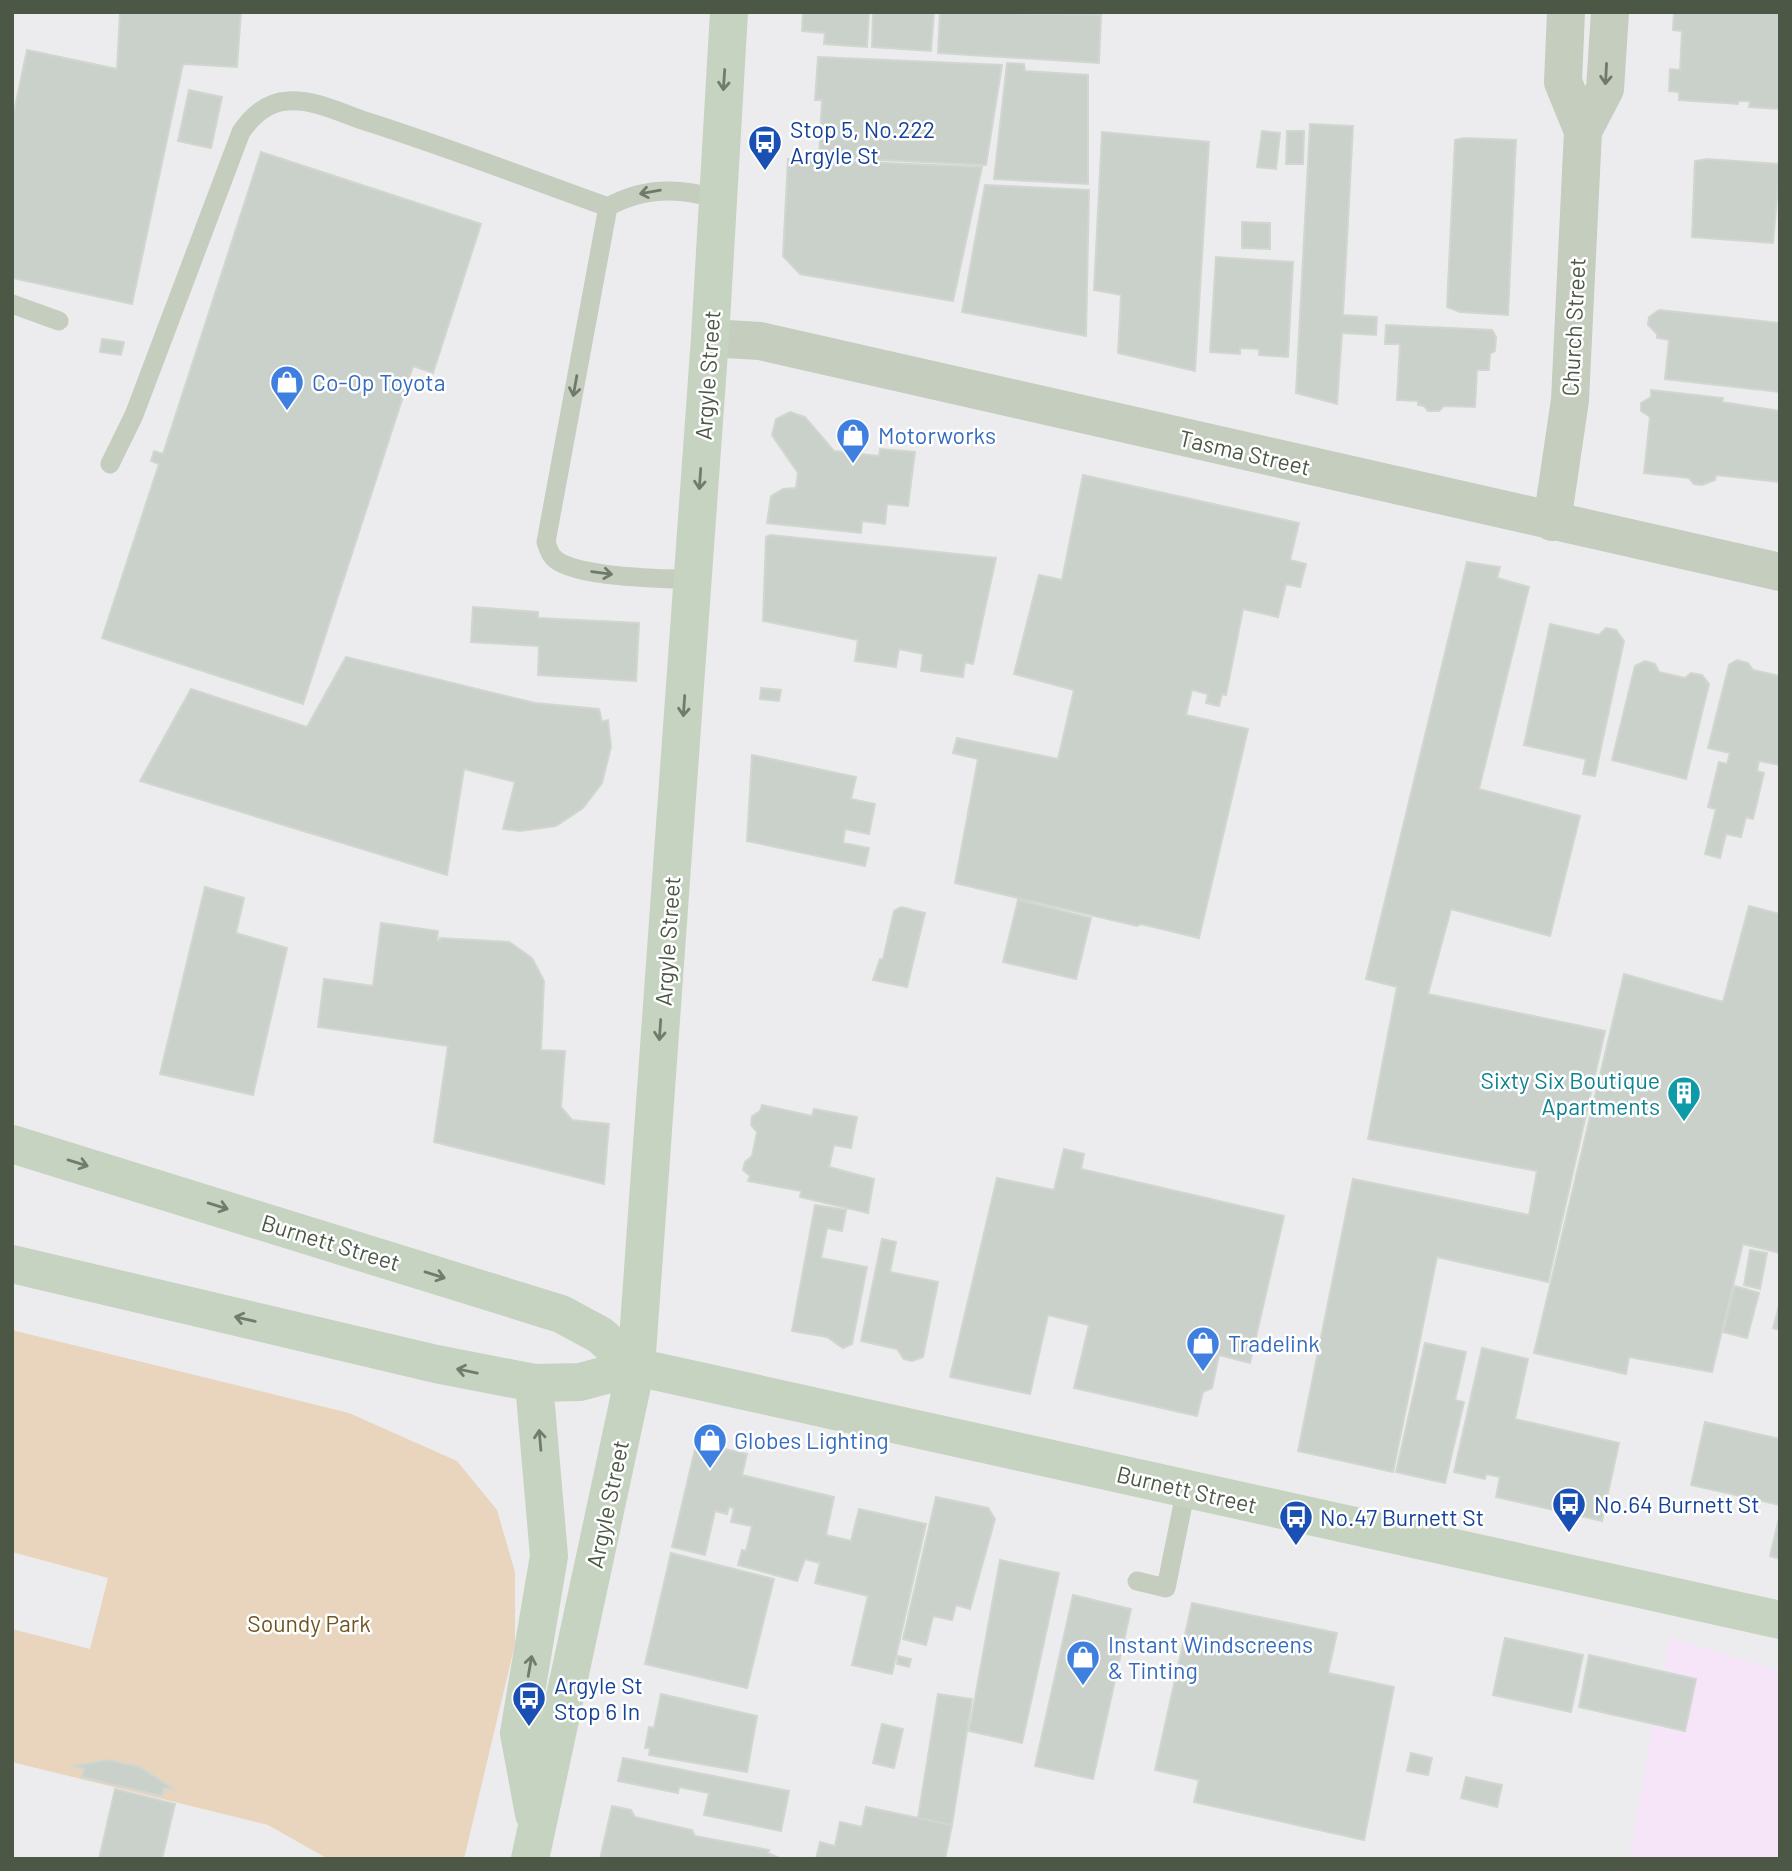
<svg xmlns="http://www.w3.org/2000/svg" width="1792" height="1871" viewBox="0 0 1792 1871" font-family="Barlow,sans-serif">
<rect width="100%" height="100%" fill="#ececee"/>
<path fill="#f6e5f9" d="M 1669,1638 L 1780,1671 L 1780,1859 L 1629,1859 Z"/>
<path fill="#e9d5bd" d="M 12,1330 L 349,1413 L 457,1461 L 497,1510 L 515,1572 L 515,1644 L 464,1859 L 328,1859 L 268,1825 L 12,1762 L 12,1629 L 90,1649 L 108,1578 L 12,1552 Z"/>
<path fill="#cad0ca" stroke="#d1d7d0" stroke-width="2" d="M 120,12 L 241,12 L 237,67 L 183,64 L 132,304 L 12,278 L 12,121 L 27,50 L 117,69 Z
M 803,12 L 869,12 L 867,47 L 824,44 L 825,33 L 802,31 Z
M 873,12 L 934,12 L 931,51 L 872,47 Z
M 940,12 L 1101,15 L 1099,63 L 938,53 Z
M 1674,12 L 1780,12 L 1780,109 L 1749,107 L 1750,101 L 1738,101 L 1738,104 L 1679,100 L 1679,92 L 1669,91 L 1670,69 L 1680,70 L 1682,31 L 1673,30 Z
M 818,57 L 1002,65 L 986,165 L 819,157 L 822,100 L 815,100 Z
M 1007,63 L 1024,64 L 1025,71 L 1088,75 L 1088,184 L 994,179 Z
M 189,90 L 222,97 L 211,148 L 178,141 Z
M 1310,124 L 1353,126 L 1343,315 L 1377,317 L 1376,335 L 1342,333 L 1337,404 L 1296,393 Z
M 1262,131 L 1280,133 L 1276,169 L 1257,167 Z
M 1287,131 L 1304,131 L 1303,164 L 1286,164 Z
M 1102,132 L 1209,142 L 1195,371 L 1118,353 L 1121,295 L 1094,290 Z
M 1464,138 L 1516,140 L 1508,315 L 1460,312 L 1447,307 L 1455,140 Z
M 261,152 L 481,224 L 433,373 L 413,366 L 303,704 L 102,638 L 159,464 L 151,461 L 154,451 L 163,454 Z
M 788,159 L 982,167 L 953,301 L 800,274 L 783,256 Z
M 1707,159 L 1780,164 L 1773,243 L 1692,237 L 1695,161 Z
M 985,185 L 1089,190 L 1086,336 L 962,312 Z
M 1242,222 L 1270,223 L 1270,249 L 1242,248 Z
M 1216,257 L 1293,262 L 1288,357 L 1259,355 L 1259,349 L 1240,348 L 1240,354 L 1210,352 Z
M 1659,310 L 1780,323 L 1780,392 L 1665,379 L 1669,340 L 1657,338 L 1657,334 L 1648,325 L 1649,317 Z
M 1386,325 L 1492,330 L 1496,337 L 1495,351 L 1490,354 L 1489,370 L 1477,370 L 1475,407 L 1444,406 L 1439,411 L 1428,411 L 1424,406 L 1418,405 L 1418,401 L 1397,400 L 1400,344 L 1385,344 Z
M 102,339 L 124,342 L 121,355 L 100,352 Z
M 1651,390 L 1723,398 L 1722,402 L 1780,411 L 1780,482 L 1716,475 L 1715,480 L 1702,485 L 1694,484 L 1689,478 L 1644,473 L 1650,417 L 1641,411 L 1641,403 L 1651,397 Z
M 790,412 L 805,417 L 834,451 L 879,456 L 880,449 L 915,452 L 908,506 L 887,504 L 885,524 L 862,521 L 861,533 L 767,523 L 771,496 L 783,489 L 796,488 L 798,473 L 772,435 L 776,419 Z
M 1083,475 L 1299,523 L 1290,560 L 1306,564 L 1300,587 L 1286,584 L 1278,617 L 1243,609 L 1226,695 L 1222,694 L 1219,706 L 1206,703 L 1208,694 L 1192,690 L 1186,715 L 1248,729 L 1199,938 L 1141,924 L 1137,926 L 955,883 L 978,759 L 953,753 L 957,738 L 1058,759 L 1074,690 L 1014,674 L 1039,575 L 1062,580 Z
M 770,535 L 996,558 L 973,664 L 965,662 L 963,677 L 921,671 L 923,654 L 899,649 L 896,667 L 855,661 L 858,640 L 763,621 L 766,537 Z
M 1467,562 L 1500,567 L 1497,578 L 1529,587 L 1479,789 L 1580,816 L 1550,936 L 1451,909 L 1428,994 L 1605,1031 L 1548,1282 L 1437,1257 L 1393,1472 L 1298,1451 L 1353,1179 L 1529,1215 L 1537,1171 L 1368,1139 L 1397,987 L 1366,979 Z
M 473,607 L 538,612 L 538,618 L 639,623 L 636,681 L 538,675 L 539,646 L 471,642 Z
M 1550,624 L 1599,635 L 1606,628 L 1616,630 L 1624,641 L 1595,776 L 1583,774 L 1586,759 L 1524,745 Z
M 346,657 L 535,703 L 599,709 L 602,722 L 608,720 L 611,747 L 602,783 L 583,808 L 556,826 L 520,831 L 503,829 L 515,782 L 464,769 L 447,875 L 140,781 L 191,689 L 307,727 Z
M 1737,660 L 1748,663 L 1753,670 L 1780,676 L 1780,765 L 1759,761 L 1757,771 L 1764,773 L 1753,819 L 1746,817 L 1741,837 L 1726,834 L 1720,858 L 1705,854 L 1716,809 L 1708,807 L 1719,762 L 1727,764 L 1730,753 L 1708,748 L 1729,665 Z
M 1645,661 L 1655,664 L 1659,672 L 1685,678 L 1691,673 L 1702,675 L 1709,684 L 1686,779 L 1612,760 L 1635,666 Z
M 761,688 L 781,690 L 779,701 L 760,699 Z
M 752,755 L 856,777 L 851,799 L 875,804 L 869,834 L 845,829 L 843,843 L 869,848 L 865,866 L 747,841 Z
M 205,887 L 244,898 L 236,933 L 287,948 L 253,1095 L 160,1074 Z
M 1018,900 L 1091,918 L 1076,979 L 1003,962 Z
M 1749,906 L 1780,914 L 1780,1253 L 1743,1244 L 1712,1372 L 1629,1357 L 1626,1374 L 1534,1353 L 1624,974 L 1723,1002 Z
M 901,907 L 925,913 L 907,987 L 873,980 L 880,959 L 883,959 L 894,911 Z
M 381,923 L 438,931 L 437,940 L 440,941 L 440,938 L 509,942 L 532,958 L 544,981 L 541,1050 L 565,1051 L 561,1107 L 572,1120 L 609,1124 L 604,1184 L 434,1142 L 448,1046 L 318,1027 L 324,979 L 373,986 Z
M 762,1105 L 812,1116 L 814,1109 L 857,1117 L 851,1148 L 834,1145 L 829,1167 L 874,1179 L 868,1213 L 800,1197 L 801,1191 L 748,1181 L 750,1176 L 743,1170 L 745,1162 L 752,1156 L 757,1132 L 751,1125 L 752,1116 L 760,1111 Z
M 1064,1149 L 1084,1154 L 1081,1169 L 1284,1216 L 1250,1363 L 1219,1355 L 1212,1388 L 1203,1392 L 1197,1416 L 1074,1388 L 1089,1325 L 1048,1315 L 1030,1394 L 950,1377 L 997,1178 L 1054,1190 Z
M 815,1205 L 846,1210 L 842,1231 L 827,1228 L 821,1258 L 867,1267 L 852,1344 L 843,1348 L 827,1337 L 792,1331 Z
M 882,1239 L 896,1242 L 890,1272 L 938,1282 L 923,1357 L 912,1361 L 904,1359 L 897,1349 L 861,1341 Z
M 1750,1250 L 1767,1253 L 1760,1289 L 1744,1285 Z
M 1735,1286 L 1759,1293 L 1747,1338 L 1723,1332 Z
M 1780,1302 L 1780,1330 L 1773,1328 Z
M 1425,1343 L 1466,1352 L 1455,1400 L 1464,1402 L 1445,1483 L 1396,1472 Z
M 1482,1348 L 1528,1359 L 1515,1419 L 1619,1443 L 1602,1521 L 1496,1497 L 1500,1477 L 1486,1474 L 1485,1479 L 1454,1472 Z
M 1705,1422 L 1780,1439 L 1780,1505 L 1691,1485 Z
M 702,1444 L 747,1454 L 742,1475 L 834,1497 L 826,1535 L 851,1541 L 859,1509 L 926,1524 L 892,1674 L 852,1665 L 868,1596 L 815,1583 L 820,1563 L 805,1559 L 797,1581 L 738,1565 L 742,1550 L 746,1551 L 752,1526 L 731,1522 L 734,1508 L 729,1507 L 727,1514 L 715,1511 L 705,1555 L 672,1547 L 695,1449 Z
M 936,1497 L 988,1508 L 995,1519 L 970,1609 L 956,1605 L 952,1620 L 933,1616 L 926,1645 L 903,1639 Z
M 1780,1514 L 1780,1559 L 1770,1556 Z
M 671,1553 L 774,1579 L 747,1688 L 645,1664 Z
M 1000,1560 L 1059,1573 L 1022,1743 L 969,1731 Z
M 1073,1595 L 1131,1609 L 1093,1779 L 1035,1766 Z
M 1192,1603 L 1337,1633 L 1328,1673 L 1394,1687 L 1364,1840 L 1194,1802 L 1199,1780 L 1155,1770 Z
M 1505,1638 L 1583,1655 L 1571,1712 L 1493,1695 Z
M 1589,1655 L 1696,1679 L 1685,1731 L 1579,1707 Z
M 898,1656 L 911,1659 L 909,1667 L 897,1664 Z
M 661,1694 L 757,1716 L 747,1772 L 649,1755 L 650,1748 L 645,1748 L 649,1727 L 654,1728 Z
M 938,1694 L 972,1699 L 952,1825 L 918,1818 Z
M 882,1724 L 903,1729 L 894,1768 L 873,1763 Z
M 1411,1753 L 1432,1758 L 1428,1775 L 1407,1771 Z
M 623,1758 L 789,1791 L 781,1831 L 704,1815 L 709,1793 L 679,1787 L 678,1793 L 618,1781 Z
M 108,1760 L 140,1767 L 175,1790 L 164,1788 L 162,1796 L 82,1777 L 84,1769 L 73,1766 Z
M 1466,1777 L 1502,1785 L 1497,1807 L 1461,1798 Z
M 115,1789 L 175,1804 L 162,1859 L 99,1859 Z
M 612,1806 L 631,1810 L 635,1817 L 692,1830 L 695,1836 L 769,1850 L 768,1853 L 782,1859 L 600,1859 Z
M 866,1807 L 952,1825 L 945,1859 L 816,1859 L 820,1842 L 835,1846 L 840,1822 L 862,1827 Z"/>
<g fill="none" stroke-linecap="round" stroke-linejoin="round">
<path stroke="#c4cdbe" stroke-width="19" d="M 12,304 L 59,321
M 110,464 L 134,415 L 241,132 C 252,116 267,102 288,101 C 314,99 341,113 365,121 C 447,147 527,178 608,207
M 693,580 C 663,578 571,578 553,557 C 549,553 548,547 546,542 L 608,207 C 643,187 679,187 717,199
M 1137,1581 L 1166,1588 L 1186,1489"/>
<path stroke="#c4cdbe" stroke-width="38" d="M 1583,131 L 1605,89 L 1610,12
M 710,338 L 760,341 L 1780,572
M 1552,522 L 1570,400 L 1583,131 L 1563,82 L 1566,12"/>
<path stroke="#c6d3c0" stroke-width="38" d="M 12,1144 L 561,1314 L 600,1335 L 636,1367
M 12,1264 L 436,1364 L 534,1383 L 580,1382 L 636,1367 L 1780,1620
M 534,1383 L 549,1556 L 519,1733 L 534,1814
M 530,1859 L 636,1367 L 710,338 L 729,12"/>
</g>
<defs><path id="oneway-shaft" d="M-6 0H5M1.5-3L5.5 0L1.5 3" fill="none" stroke-width="1.6" stroke-linecap="round" stroke-linejoin="round" transform="scale(1.75)"/></defs>
<g stroke="#707a6a">
<use href="#oneway-shaft" transform="translate(1606 74) rotate(93)"/>
<use href="#oneway-shaft" transform="translate(650 192) rotate(170)"/>
<use href="#oneway-shaft" transform="translate(575 386) rotate(100)"/>
<use href="#oneway-shaft" transform="translate(602 573) rotate(8)"/>
</g>
<g stroke="#717c6b">
<use href="#oneway-shaft" transform="translate(724 80) rotate(94)"/>
<use href="#oneway-shaft" transform="translate(700 479) rotate(94)"/>
<use href="#oneway-shaft" transform="translate(684 706) rotate(94)"/>
<use href="#oneway-shaft" transform="translate(660 1030) rotate(94)"/>
<use href="#oneway-shaft" transform="translate(78 1163) rotate(17)"/>
<use href="#oneway-shaft" transform="translate(218 1206) rotate(17)"/>
<use href="#oneway-shaft" transform="translate(435 1275) rotate(17)"/>
<use href="#oneway-shaft" transform="translate(245 1319) rotate(-167)"/>
<use href="#oneway-shaft" transform="translate(467 1371) rotate(-168)"/>
<use href="#oneway-shaft" transform="translate(540 1440) rotate(-95)"/>
<use href="#oneway-shaft" transform="translate(530 1666) rotate(-80)"/>
</g>
<defs>
<g id="bus-pin" transform="scale(1.75)"><path d="M0 17L-7.5 6A9.5 9.5 0 1 1 7.5 6Z" fill="#1a4fb4" stroke="#fff"/><path d="M-5-6H5V4H4V6H2V4H-2V6H-4V4H-5ZM-3.5-4V0h7V-4ZM-3.5 1.2v1.5H-2V1.2ZM2 1.2v1.5H3.5V1.2Z" fill="#fff"/></g>
<g id="shop-pin" transform="scale(1.75)"><path d="M0 17L-7.5 6A9.5 9.5 0 1 1 7.5 6Z" fill="#3f7fe0" stroke="#fff"/><path d="M-5-2.5h2.3a2.7 3.5 0 0 1 5.4 0H5L5.5 6h-11ZM-1.5-2.5h3a1.5 2.3 0 0 0-3 0Z" fill="#fff"/></g>
<g id="building-pin" transform="scale(1.75)"><path d="M0 17L-7.5 6A9.5 9.5 0 1 1 7.5 6Z" fill="#0f9aa8" stroke="#fff"/><path d="M-4-6H4V6H1V3H-1V6H-4ZM-2.5-4.3h1.7v1.8h-1.7ZM.8-4.3h1.7v1.8H.8ZM-2.5-1h1.7V.8h-1.7ZM.8-1h1.7V.8H.8Z" fill="#fff"/></g>
</defs>
<g fill-rule="evenodd">
<use href="#bus-pin" x="765" y="142"/>
<use href="#shop-pin" x="287" y="382"/>
<use href="#shop-pin" x="853" y="435"/>
<use href="#building-pin" x="1684" y="1093"/>
<use href="#shop-pin" x="1203" y="1343"/>
<use href="#shop-pin" x="710" y="1440"/>
<use href="#bus-pin" x="1569" y="1504"/>
<use href="#bus-pin" x="1296" y="1517"/>
<use href="#shop-pin" x="1083" y="1657"/>
<use href="#bus-pin" x="529" y="1698"/>
</g>
<g text-anchor="middle" dominant-baseline="central" stroke-width="5" stroke-linejoin="round" paint-order="stroke">
<g font-size="23" fill="#164399" stroke="#fff" text-anchor="start">
<text x="790" y="129">Stop 5, No.222<tspan x="790" dy="26">Argyle St</tspan></text>
<text x="1594" y="1504">No.64 Burnett St</text>
<text x="1320" y="1517">No.47 Burnett St</text>
<text x="554" y="1685">Argyle St<tspan x="554" dy="26">Stop 6 In</tspan></text>
</g>
<g font-size="23" fill="#4c5746" stroke="#fff">
<text transform="translate(1573 327) rotate(-87)">Church Street</text>
<text transform="translate(707 375) rotate(-86)">Argyle Street</text>
<text transform="translate(1245 452) rotate(13)">Tasma Street</text>
<text transform="translate(667 941) rotate(-86)">Argyle Street</text>
<text transform="translate(331 1242) rotate(17)">Burnett Street</text>
<text transform="translate(1187 1489) rotate(13)">Burnett Street</text>
<text transform="translate(607 1504) rotate(-78)">Argyle Street</text>
</g>
<g font-size="23" fill="#366cbe" stroke="#fff" text-anchor="start">
<text x="312" y="382">Co-Op Toyota</text>
<text x="878" y="435">Motorworks</text>
<text x="1228" y="1343">Tradelink</text>
<text x="734" y="1440">Globes Lighting</text>
<text x="1108" y="1644">Instant Windscreens<tspan x="1108" dy="26">&amp; Tinting</tspan></text>
</g>
<g font-size="23" fill="#0d838f" stroke="#fff" text-anchor="end">
<text x="1660" y="1080">Sixty Six Boutique<tspan x="1660" dy="26">Apartments</tspan></text>
</g>
<g font-size="23" fill="#6f5520" stroke="#fff">
<text x="309" y="1623">Soundy Park</text>
</g>
</g>
<rect width="1792" height="1871" fill="none" stroke="#4c5746" stroke-width="28"/>
</svg>
